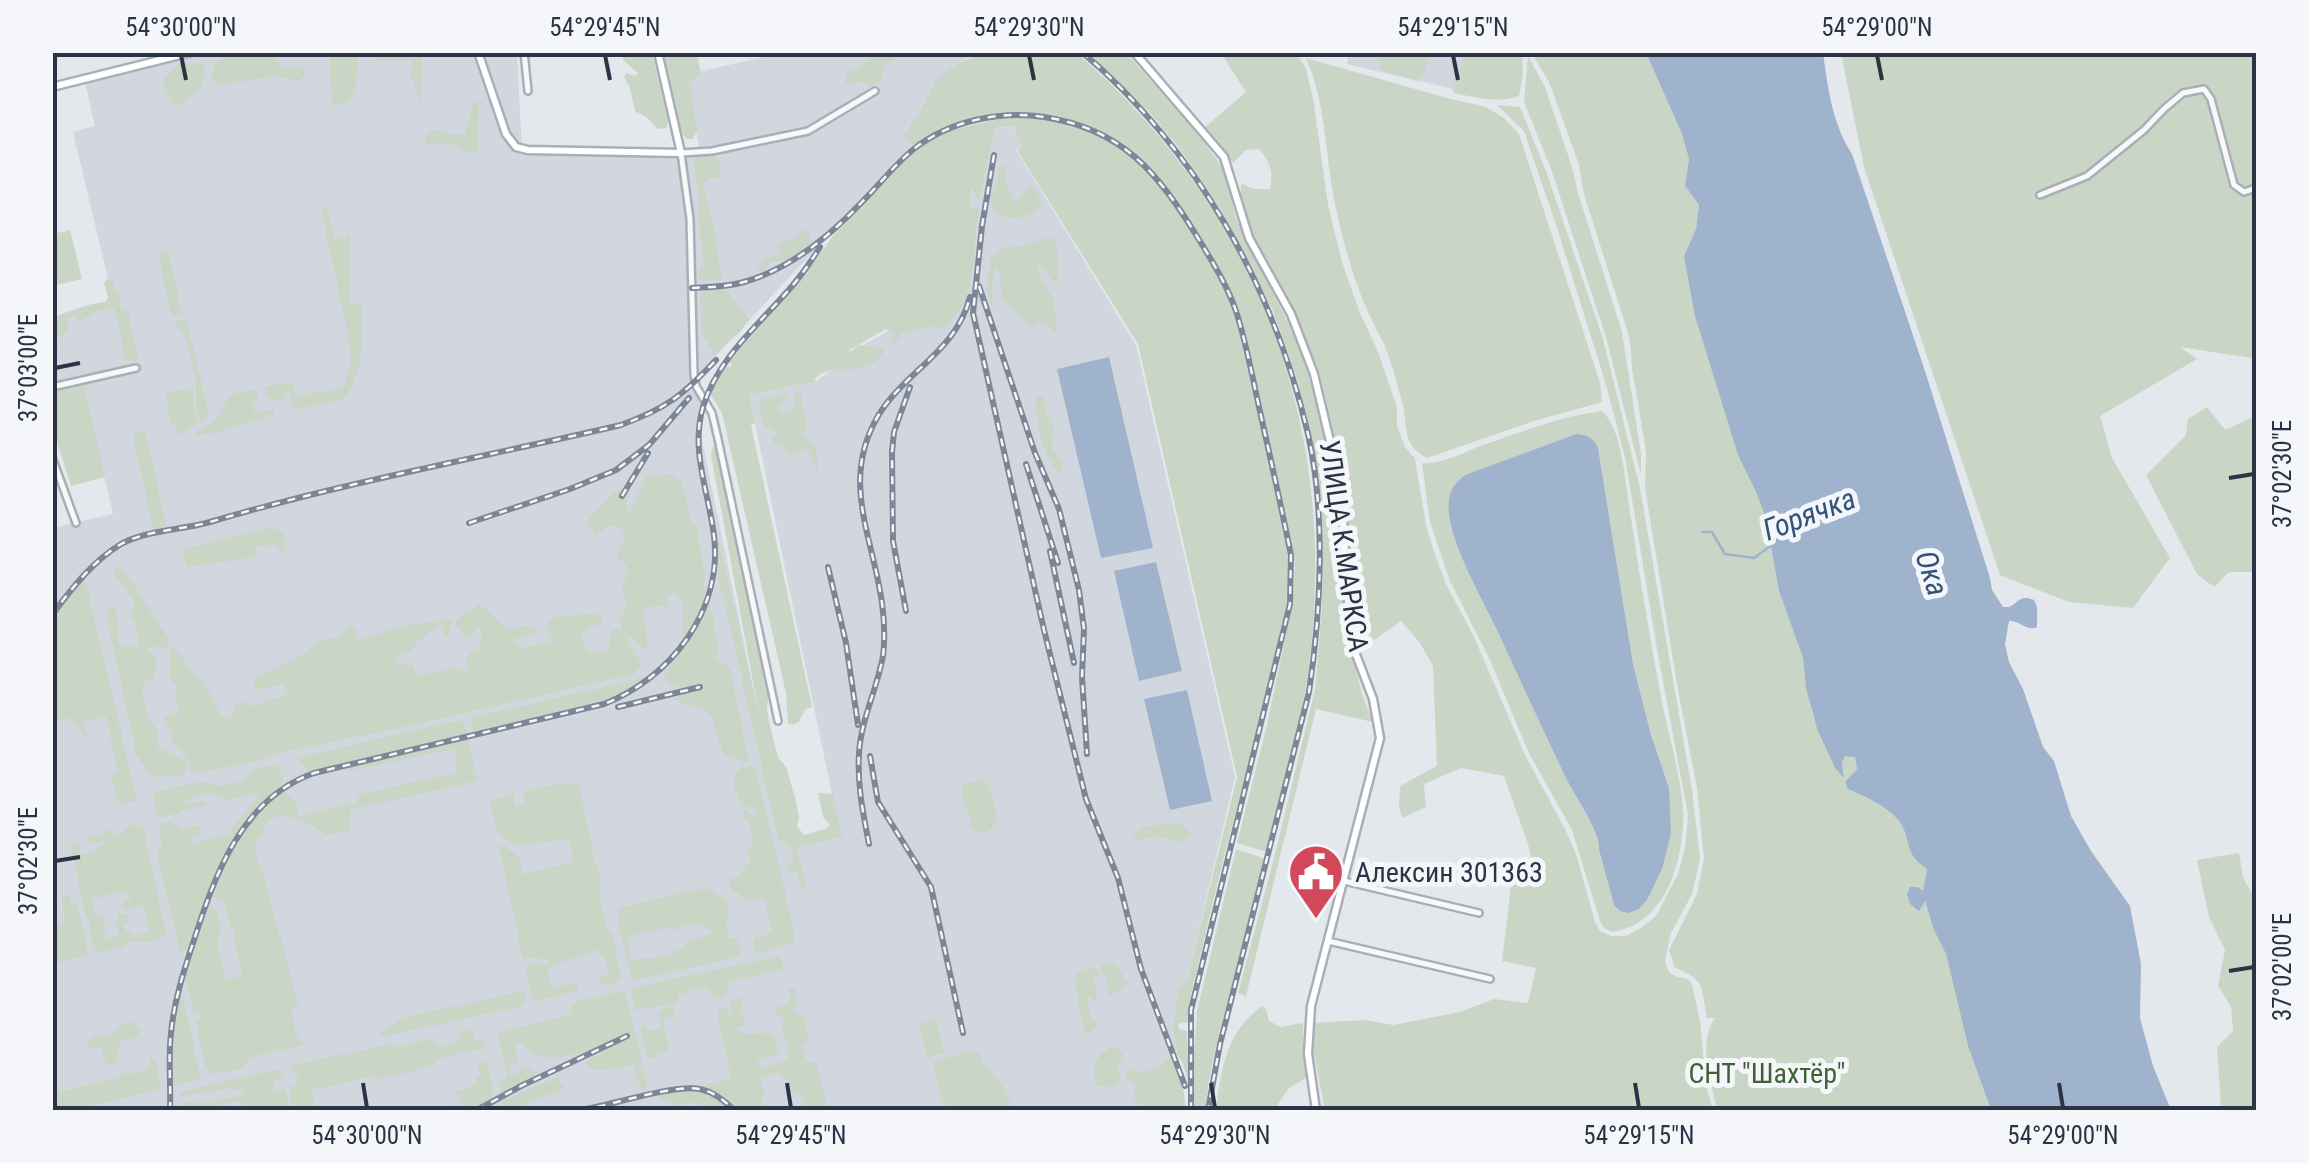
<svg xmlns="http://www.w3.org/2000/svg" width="2309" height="1163" viewBox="0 0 2309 1163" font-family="'Roboto Condensed',sans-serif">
<rect width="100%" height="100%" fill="#e4e7ec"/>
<path fill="#d2d6de" d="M 174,53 L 517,53 L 522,150 L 666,153 L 700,150 L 685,75 L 782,53 L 974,53 L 975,55 L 947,69 L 935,81 L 917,116 L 903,133 L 913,145 L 699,374 L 689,375 L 703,401 L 701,436 L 783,831 L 797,847 L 841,837 L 749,395 L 817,381 L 860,347 L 935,304 L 993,129 L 1012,126 L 1022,145 L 1016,150 L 1136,345 L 1235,777 L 1187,980 L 1179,988 L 1172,1030 L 1178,1050 L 1171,1055 L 1183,1088 L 1186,1110 L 53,1110 L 52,528 L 113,514 L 82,378 L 53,384 L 53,318 L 114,304 L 73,132 L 95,126 L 84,78 Z
M 1349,53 L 1466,53 L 1453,89 L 1347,64 Z"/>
<path fill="#c9d6c5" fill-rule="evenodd" d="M 372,52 L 421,53 L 421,104 L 417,90 L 409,74 L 413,64 L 412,60 L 385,60 L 377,63 Z
M 1393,52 L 1431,52 L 1431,53 L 1423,74 L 1418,81 L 1382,70 L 1376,59 Z
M 1466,52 L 1522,53 L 1523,75 L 1519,96 C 1498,104 1475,97 1454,93 L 1453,89 Z
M 329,53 L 354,53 L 358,61 L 355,94 L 346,103 L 332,106 Z
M 623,53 L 652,53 L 668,120 L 667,128 L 658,129 L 646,117 L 635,111 L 630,88 L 624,77 L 627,73 L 635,76 L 638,73 L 623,60 Z
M 662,53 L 697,53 L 701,74 L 690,83 L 697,131 L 693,139 L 687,139 L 681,132 Z
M 880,53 L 901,53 L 886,64 L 879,82 L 872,86 L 861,81 L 849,84 L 845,82 L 846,74 L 863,65 L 868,57 Z
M 974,53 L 1077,53 C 1261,214 1341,431 1308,674 C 1300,734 1281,793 1267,852 L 1237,843 L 1267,725 L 1292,604 L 1295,568 L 1293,552 L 1250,356 L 1237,309 L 1222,274 L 1156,174 L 1140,158 L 1122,145 L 1083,124 L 1044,114 L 1015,112 L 996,114 L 955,125 L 913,145 L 903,134 L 917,116 L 935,81 L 947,69 L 975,56 Z
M 1086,53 L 1126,53 L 1194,129 L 1224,169 L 1236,218 L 1291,329 L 1308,374 L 1324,432 L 1333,487 L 1347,637 L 1362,694 L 1373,722 L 1316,709 L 1246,996 L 1238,993 L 1273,862 L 1315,690 L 1322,606 L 1323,529 L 1311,435 L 1296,376 L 1273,311 L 1221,210 L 1179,148 L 1150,113 Z
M 1221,53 L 1296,53 L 1306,69 L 1313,98 L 1328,205 L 1342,262 L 1360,313 L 1378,352 L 1397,407 L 1397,426 L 1405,447 L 1415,459 L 1426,525 L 1435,555 L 1446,584 L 1474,637 L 1525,755 L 1565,829 L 1577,857 L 1595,922 L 1600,931 L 1611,936 L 1626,936 L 1641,928 L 1656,916 L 1678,874 L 1685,848 L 1688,815 L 1657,649 L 1625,457 L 1605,381 L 1556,225 L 1524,131 L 1497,105 L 1520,107 L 1546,171 L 1603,339 L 1640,488 L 1692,790 L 1700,859 L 1692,894 L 1670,935 L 1665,962 L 1669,972 L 1677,977 L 1688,979 L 1692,984 L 1700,1021 L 1706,1086 L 1713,1110 L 1325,1110 L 1312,1044 L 1313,1023 L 1365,1020 L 1393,1025 L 1460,1012 L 1494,999 L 1528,1003 L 1536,968 L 1502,961 L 1512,877 L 1537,880 L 1528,844 L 1504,776 L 1461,768 L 1424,784 L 1426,807 L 1402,818 L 1399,806 L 1400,786 L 1437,766 L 1433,666 L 1420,643 L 1401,621 L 1359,651 L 1345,481 L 1320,374 L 1295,312 L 1261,254 L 1251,232 L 1241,195 L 1241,183 L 1253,189 L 1270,189 C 1274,172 1270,162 1259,149 L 1246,150 L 1233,163 L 1218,142 L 1204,128 L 1246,92 Z
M 1532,53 L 1646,53 L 1682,134 L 1689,159 L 1685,186 L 1699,205 L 1696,229 L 1684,256 L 1766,519 L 1779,591 L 1803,658 L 1811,709 L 1817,729 L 1835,768 L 1844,775 L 1842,763 L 1845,756 L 1855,756 L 1857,769 L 1848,789 C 1865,797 1886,805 1898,820 C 1913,838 1901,852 1927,869 L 1923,892 L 1924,899 L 1933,928 L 1946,954 L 1968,1046 L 1991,1110 L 1717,1110 C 1711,1082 1697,1044 1715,1018 L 1707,1018 C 1701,989 1706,979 1675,968 L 1669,950 L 1697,894 L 1704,858 L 1697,788 L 1678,690 L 1645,488 L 1646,451 L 1632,368 L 1631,350 L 1629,336 L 1583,191 L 1579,165 L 1550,84 Z
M 1841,53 L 2256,53 L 2256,352 L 2251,358 L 2180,347 L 2197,359 L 2100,416 L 2112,458 L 2170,558 L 2133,608 L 2069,602 L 2000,575 L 1864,167 Z
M 229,54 L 274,56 L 282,67 L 299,68 L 307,73 L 299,81 L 275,76 L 222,85 L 211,79 L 215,63 Z
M 1528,56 L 1545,87 L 1572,167 L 1578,193 L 1622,332 L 1641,454 L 1641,475 L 1606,337 L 1551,169 L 1524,102 Z
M 1306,58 L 1447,98 L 1486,107 L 1504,118 L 1519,134 L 1600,383 L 1602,402 L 1534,421 L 1427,458 C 1399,444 1409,420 1401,398 C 1396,381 1392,363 1385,346 C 1380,335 1373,324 1368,312 C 1353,279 1344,244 1336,209 C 1325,159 1327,106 1306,58 Z
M 204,62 L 203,86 L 182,104 L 173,105 L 164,88 L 165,77 L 179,64 Z
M 478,101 C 481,118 475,133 479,150 L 466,153 L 456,145 L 436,143 L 428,146 L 425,142 L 426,135 L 432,129 L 453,135 L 465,134 C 467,122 472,112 473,102 Z
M 1022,117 C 1111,123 1150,162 1194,235 C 1209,260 1223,284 1234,311 L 1280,509 L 1289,555 L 1290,580 L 1287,604 L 1276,656 L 1220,873 L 1190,999 L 1188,1022 L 1178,1024 L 1179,1029 L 1187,1031 L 1189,1084 L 1183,1064 L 1176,1052 L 1178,1050 L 1172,1030 L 1179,988 L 1187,980 L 1237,777 L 1138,344 L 1017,150 L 1022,146 L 1013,126 L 995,128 L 979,202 L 972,189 L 969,206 L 979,208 L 974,248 L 975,253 C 969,289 972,302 943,328 L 926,326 L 914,332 L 903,331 L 896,344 L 891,341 L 894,334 L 886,329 L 849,350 L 851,352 L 858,345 L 887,348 C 882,354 876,362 869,365 C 848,375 835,361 814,379 L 817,381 L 749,395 L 755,423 L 751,425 L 812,707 L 805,709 L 799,722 L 793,725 L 788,724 L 786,693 L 722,413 L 710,394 L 724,368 L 732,366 L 730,361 L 817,258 L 832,237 L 913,152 L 935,138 L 956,129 L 999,119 Z
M 715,156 C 720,161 723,171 719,178 L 710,178 L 703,184 L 714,228 L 722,279 L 720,281 L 699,279 L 696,274 L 704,264 C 701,243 698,222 699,200 C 699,187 694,174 693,160 L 697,157 Z
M 1000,165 L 1006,167 L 1006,185 L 1014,202 L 1022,198 L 1024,191 L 1031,186 L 1039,195 L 1043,206 C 1028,218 1009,224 993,211 L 990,195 L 996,186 Z
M 321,209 L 327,209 L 335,240 L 350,235 L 349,304 L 362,305 C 361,337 366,373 343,399 L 297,409 L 292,406 L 289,391 L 283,392 L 284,399 L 275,401 L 274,398 L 268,399 L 265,387 L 290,382 L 293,384 L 297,397 L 343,387 L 351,363 L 351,350 Z
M 806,228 L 814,244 L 791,259 L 771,262 L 762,271 L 758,270 C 759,260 771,257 780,253 L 776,247 L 802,233 Z
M 70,230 L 82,279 L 53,286 L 53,234 Z
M 1047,237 L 1056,241 C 1058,253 1057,264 1059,277 L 1055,283 L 1050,278 L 1045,268 L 1038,266 L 1037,272 L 1053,298 L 1057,331 L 1054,332 L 1048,325 L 1039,323 L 1031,328 L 1002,299 L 1000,273 L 996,267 L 992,283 L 993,311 L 987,292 L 990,258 C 1000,248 1008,247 1022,246 C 1030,245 1039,240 1047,237 Z
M 168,251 L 182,314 L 171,316 L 158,253 Z
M 106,279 L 114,281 L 115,288 L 119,292 L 121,311 L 128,310 L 138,359 L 126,361 L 114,308 L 97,311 L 79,322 L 74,316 L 68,318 L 68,331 L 57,337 L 58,350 L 53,352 L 53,317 C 71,311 86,304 105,302 L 108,298 L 104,283 Z
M 717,288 L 728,292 L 749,320 L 740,332 L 714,354 L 702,334 L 700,293 Z
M 184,320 L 187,322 L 208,410 L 206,418 L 200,423 L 196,412 L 196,381 L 183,331 L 176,328 L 175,322 Z
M 84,385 L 105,477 L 71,486 L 53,430 L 53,392 Z
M 194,388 L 193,408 L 197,423 L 178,436 L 175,423 L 171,423 L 165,393 Z
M 254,389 L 256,390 L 258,399 L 252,401 L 255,413 L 274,409 L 273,415 L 220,432 L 195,436 L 196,433 L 217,419 L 230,395 Z
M 800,391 L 807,423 L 803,435 L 816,448 L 818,471 L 812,462 L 807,446 C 797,454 791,461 783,446 L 775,444 L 772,438 L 777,435 L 773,429 L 763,426 L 759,400 L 790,393 L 779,406 L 782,415 L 794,409 L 795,393 Z
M 1036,395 L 1043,395 L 1046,412 L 1053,425 L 1052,448 L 1064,467 L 1059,474 C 1040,448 1036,426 1036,395 Z
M 2207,407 L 2225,430 L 2256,416 L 2256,572 L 2229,572 L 2214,587 L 2197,574 L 2146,475 L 2186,435 L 2188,419 Z
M 1602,411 C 1622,429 1625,480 1629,505 C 1639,573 1650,640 1663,707 C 1670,740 1686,795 1683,827 C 1680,871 1662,924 1613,932 L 1604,928 L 1600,921 L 1572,830 L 1529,753 L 1489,658 L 1450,581 L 1430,522 L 1422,463 C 1443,465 1468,450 1489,443 C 1525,430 1564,416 1602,411 ZM 1576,434 L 1598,448 L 1633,664 L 1651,735 L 1669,788 L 1614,905 L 1599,851 C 1601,834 1577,799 1568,782 C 1543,731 1521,679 1496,628 C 1481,597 1453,548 1449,515 C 1447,497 1450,486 1465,475 Z
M 146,432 L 168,534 L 155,537 L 133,434 Z
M 713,446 L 717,448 L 769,690 L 767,708 L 769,722 L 778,757 L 786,767 L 796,801 L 799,819 L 797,826 L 804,835 L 825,829 L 830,825 L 823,817 L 818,793 L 833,794 L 842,837 L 797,847 L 805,885 L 803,888 L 799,883 L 797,872 L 788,873 L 786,866 L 794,862 L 790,846 L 778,839 L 722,591 C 716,580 717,548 717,533 L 760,719 L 711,455 Z
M 664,474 L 673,475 L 680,481 L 685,492 L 690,518 L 697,528 L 705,576 L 703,585 L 711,609 L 719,648 L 715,660 L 730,668 L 749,762 L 744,762 L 723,754 L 711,716 L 706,712 L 677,701 L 674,695 L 679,691 L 678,684 L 672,685 L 666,682 L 664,676 L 686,644 C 681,633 684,612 682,599 L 674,593 L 667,597 L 670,609 L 658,605 L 643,610 C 641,623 650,635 647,647 L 644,649 C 637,641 631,637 624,632 L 642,666 L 633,674 L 408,726 L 283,752 L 259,760 L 204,772 L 191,771 C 187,761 185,748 172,743 L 172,734 L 164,718 L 180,711 L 176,699 L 176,685 C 165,676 172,663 170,651 L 175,647 L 192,673 L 202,679 L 222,716 L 229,720 L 234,713 L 236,704 L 240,701 L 256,707 L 267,699 L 280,698 L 287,692 L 283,684 C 273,686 261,693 254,685 L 255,678 L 294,660 L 321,641 L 338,637 L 351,624 L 356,628 L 356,637 L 359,639 L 414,624 L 451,619 L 453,621 L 448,635 L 445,636 L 442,626 L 437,626 L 416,643 L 412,651 L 395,657 L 394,660 L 398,664 L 413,666 L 414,672 L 418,676 C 434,673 451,663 466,671 L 469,668 L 466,660 L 471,652 L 479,649 L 482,631 L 480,627 L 472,635 L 464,636 L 456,625 L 456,620 L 464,613 L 473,610 L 477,604 C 493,611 494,621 509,630 L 529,625 L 537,629 L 536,634 L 515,639 L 513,642 L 520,648 L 551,642 L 552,636 L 546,629 L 550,621 L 555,617 L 598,613 L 602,618 L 600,624 L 589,627 L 581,636 L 587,652 L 606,652 L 609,647 L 610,633 L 615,629 L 623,630 L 620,619 L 627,605 L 622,587 C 629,572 632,567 616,557 L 626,536 L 621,528 L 608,525 L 596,536 L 590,529 L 588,520 L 610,496 L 621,488 L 626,489 L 628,493 L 626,510 L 629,513 L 646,477 Z
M 271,528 L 282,531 L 288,550 L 280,552 L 274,544 L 256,547 L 256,556 L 250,558 L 186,567 L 183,550 L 185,549 Z
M 120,567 L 124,569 L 168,638 L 167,647 L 164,650 L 152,645 L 148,647 L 149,652 L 156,656 L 157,665 L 154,678 L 143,683 L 143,700 L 150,721 L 158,731 L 158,748 L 186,761 L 187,769 L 182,776 L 151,777 L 136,754 L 107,619 L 108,610 L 116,606 L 119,644 L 127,646 L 131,645 L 140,651 L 136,624 L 130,616 L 134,603 L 122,583 L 115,578 L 115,568 Z
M 85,579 L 136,796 L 136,801 L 119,804 L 110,775 L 118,772 L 106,716 L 83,722 L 87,740 L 76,723 L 69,718 L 53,722 L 53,620 L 65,600 Z
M 644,678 C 602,712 526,720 473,731 L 471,719 L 474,717 Z
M 459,720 L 464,723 L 467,733 L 309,771 L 296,758 Z
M 468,739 L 477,781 L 351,810 L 349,831 L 326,835 L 313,826 L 285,815 L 269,820 L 254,847 L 265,880 L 298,1004 L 291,1008 L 297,1038 L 305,1044 L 251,1057 L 240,1069 L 213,1074 L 206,1068 L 196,1023 L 203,1013 L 194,1014 L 185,975 L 210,907 L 214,907 L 219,916 L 220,934 L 217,939 L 225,980 L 242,976 L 234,938 L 235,931 L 230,927 L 225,902 L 213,897 C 228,855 248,819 284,790 L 296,803 L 300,817 L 357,802 L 357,795 L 458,772 L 454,749 L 348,771 L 346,766 Z
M 277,765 L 284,779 L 281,784 L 236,835 L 233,835 L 230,830 L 261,793 L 224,800 L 215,796 L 214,792 L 183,801 L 191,803 L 205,801 L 207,804 L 188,810 L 187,808 L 180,810 L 179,813 L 164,817 L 157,815 L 153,795 L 159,791 L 201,782 L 222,786 L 241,782 C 250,769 261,767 277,765 Z
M 751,765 L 755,767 L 795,934 L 792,943 L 754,954 L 754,938 L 768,935 L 772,930 L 765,899 C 753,899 746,904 738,893 L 731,892 L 728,878 L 738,876 L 750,861 L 748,851 L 753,845 L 749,822 L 744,819 L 743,810 L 747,810 L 753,817 L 757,813 L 756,807 L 742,807 C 738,790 724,782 743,766 L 746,770 Z
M 983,779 C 992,787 998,808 995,821 C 994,828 990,830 984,834 L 973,830 L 962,795 L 962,785 Z
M 564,783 L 577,784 L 580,789 L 595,863 C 602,874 601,882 600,894 C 600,905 604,917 607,928 L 612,932 L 621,978 L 616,983 L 602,985 L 598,977 L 609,975 L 606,959 L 600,956 L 600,950 C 585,952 563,963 547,969 L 551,988 L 576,983 L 578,991 L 537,1001 L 532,999 L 525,967 L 527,965 L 548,963 L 548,959 L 523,958 L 499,847 L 500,844 L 518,855 L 524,876 L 528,873 L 574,862 L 569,839 L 517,846 L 497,833 L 490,804 L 493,800 L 513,794 L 515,806 L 521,805 L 525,801 L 524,791 Z
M 169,821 L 184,830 L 198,825 L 202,830 L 199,836 L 189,837 L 195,843 L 229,834 L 233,837 L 208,889 L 190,944 L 185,950 L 180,952 L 157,853 L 162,843 L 159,829 L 163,823 Z
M 1172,823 L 1182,825 L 1191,833 L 1184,844 C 1168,838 1154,833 1138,841 L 1133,839 L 1141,827 Z
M 133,824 L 143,827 L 166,933 C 157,943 140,943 128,941 L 125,947 L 98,953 L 93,950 L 89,920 L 86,917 L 71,847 L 74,843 L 80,843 L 80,855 L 93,853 L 109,839 L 107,838 L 96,844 L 87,841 L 86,836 L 100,835 L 104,831 L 109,830 L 114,837 ZM 119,892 L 129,894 L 131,898 L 122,904 L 124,910 L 144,906 L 149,933 L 135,936 L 126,931 L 124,926 L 131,920 L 127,914 L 119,914 L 116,925 L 118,935 L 103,939 L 103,935 L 106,931 L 103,916 L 95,914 L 92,899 Z
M 1236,849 L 1266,859 L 1220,1029 L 1208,1085 L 1206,1110 L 1194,1110 L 1193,1071 L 1197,1011 Z
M 2239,853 L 2243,878 L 2252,893 L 2256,892 L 2256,1110 L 2221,1109 L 2217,1047 L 2233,1031 L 2231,1007 L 2218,986 L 2225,950 L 2209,917 L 2197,860 Z
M 704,888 C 714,890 717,897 727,898 L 729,917 L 726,922 L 729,938 L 736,938 L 739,945 L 744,948 L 737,958 L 728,956 L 725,960 L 635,980 L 632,978 L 619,927 L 618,908 ZM 693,923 L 712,931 L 707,936 L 690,939 C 676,958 653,957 631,960 L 627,937 L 669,927 L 673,930 Z
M 65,895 L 70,896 L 72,904 L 77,903 L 88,953 L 88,955 L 53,963 L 53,927 L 66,923 L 61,899 Z
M 779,956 L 783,963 L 782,969 L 726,982 L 728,990 L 725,996 L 715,998 L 705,986 L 678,995 L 677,1003 L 636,1010 L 630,989 L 635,987 Z
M 1115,963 L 1129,984 L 1109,996 L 1105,974 L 1093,977 L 1097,998 L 1094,1002 L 1089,996 L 1087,999 L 1090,1015 L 1096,1022 L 1097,1026 L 1089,1035 L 1085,1034 L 1075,984 L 1076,973 L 1095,966 L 1098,973 L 1101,972 L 1102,964 Z
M 794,988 L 799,1004 L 794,1008 L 795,1013 L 803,1014 L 809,1041 L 802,1045 L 806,1061 L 816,1062 L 828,1110 L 793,1110 L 803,1107 L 804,1100 L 799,1093 L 791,1091 L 788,1080 L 777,1073 L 761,1079 L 764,1092 L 762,1100 L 767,1110 L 736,1110 L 721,1097 L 702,1086 L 731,1077 L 717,1014 L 720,1009 L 727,1008 L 728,1014 L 732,1013 L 729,1001 L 741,997 L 742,1004 L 739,1012 L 744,1017 L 745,1026 L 739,1026 L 737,1030 C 748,1038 761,1030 773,1035 L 780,1053 L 758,1059 L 760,1068 L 788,1061 L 787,1053 L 789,1049 L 782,1031 L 784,1018 L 777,1016 L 775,1006 L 790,1003 L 788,989 Z
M 181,989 L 200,1075 L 198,1080 L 172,1086 L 174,1031 Z
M 524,991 L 526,999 L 522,1006 L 381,1037 L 380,1032 L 405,1017 Z
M 618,992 L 625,992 L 648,1089 L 642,1091 L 633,1065 C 618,1068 601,1073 587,1067 L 586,1061 L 605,1052 L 608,1047 L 607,1044 C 585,1053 536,1069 523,1043 L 515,1045 L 518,1062 L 510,1064 L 511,1075 L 518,1073 L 519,1069 L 529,1067 L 535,1071 L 536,1077 L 501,1095 L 500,1082 L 507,1076 L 498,1033 L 568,1015 L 575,1002 Z
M 1262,1006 L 1266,1009 L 1269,1021 L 1281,1027 L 1303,1023 L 1303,1044 L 1307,1077 L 1288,1089 L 1274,1110 L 1216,1110 C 1221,1069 1226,1032 1262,1006 Z
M 673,1007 L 676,1015 L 664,1018 L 663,1021 L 669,1050 L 657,1055 L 657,1058 L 648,1059 L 640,1027 L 645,1026 L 647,1031 L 661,1028 L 659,1013 L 663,1009 Z
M 936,1018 L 944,1053 L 926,1057 L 922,1032 L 918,1027 L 922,1022 Z
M 133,1022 L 140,1029 L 138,1037 L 121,1041 L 118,1046 C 119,1053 117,1063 111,1067 L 105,1061 L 102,1048 L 89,1048 L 88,1043 L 91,1037 L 113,1034 L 114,1031 L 120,1029 L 119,1025 Z
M 473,1030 L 476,1041 L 483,1040 L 484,1048 L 439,1058 L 435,1065 L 379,1080 L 376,1075 L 325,1088 L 318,1087 L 312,1090 L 313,1100 L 317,1110 L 293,1110 L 289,1088 L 296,1085 L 296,1080 L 299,1076 L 292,1072 L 289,1066 L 386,1045 L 393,1044 L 396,1047 L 433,1038 L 439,1047 L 460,1041 L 459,1033 Z
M 1110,1048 L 1117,1048 L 1123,1055 L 1117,1068 L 1121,1080 L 1111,1087 L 1096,1086 C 1090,1067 1094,1058 1110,1048 Z
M 967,1052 L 979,1052 C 984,1070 995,1072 1003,1087 C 1005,1092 1008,1097 1012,1101 L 1009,1110 L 947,1110 L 944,1100 L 942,1103 L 933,1062 Z
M 1171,1055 L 1183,1088 L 1186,1110 L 1148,1110 L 1134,1099 L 1133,1091 L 1135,1089 L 1136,1084 L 1125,1077 L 1126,1072 L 1130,1068 L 1141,1073 L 1149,1068 L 1161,1067 Z
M 155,1058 L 160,1085 L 159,1090 L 71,1110 L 53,1110 L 53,1102 L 58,1098 L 56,1093 L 118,1077 L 124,1072 L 128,1074 L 151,1069 L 150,1059 Z
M 487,1060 L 493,1090 L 491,1092 L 493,1099 L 473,1110 L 434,1110 L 450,1105 L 454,1108 L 462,1106 L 455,1092 L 475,1085 L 477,1078 L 481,1074 L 478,1065 L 480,1062 Z
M 280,1069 L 282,1077 L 272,1081 L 275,1091 L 285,1089 L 289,1110 L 243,1110 L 240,1101 L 198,1110 L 182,1110 L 182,1105 C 188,1100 192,1100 199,1104 L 244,1094 L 243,1091 L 229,1088 L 183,1097 L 180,1094 L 182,1091 Z
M 557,1077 L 564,1088 L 561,1090 L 527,1103 L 520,1110 L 504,1110 L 501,1102 Z
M 694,1090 L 704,1091 L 728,1106 L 723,1110 L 701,1110 L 699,1103 L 682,1103 L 681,1109 L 675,1110 L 672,1101 L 663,1101 L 660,1097 L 660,1094 Z"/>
<path fill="#9fb4cc" d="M 1646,53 L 1823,53 C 1828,88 1832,123 1852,154 L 1924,368 L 1990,578 L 1992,590 L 2003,607 L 2009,607 C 2019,603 2019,594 2034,600 L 2037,607 L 2037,627 C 2027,632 2020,620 2009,621 L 2005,644 L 2009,662 L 2023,689 L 2043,747 L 2054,761 L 2071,816 L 2091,851 L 2130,906 L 2141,964 L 2140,1018 L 2153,1066 L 2171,1110 L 1991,1110 L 1968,1046 L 1946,954 L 1933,928 L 1925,901 L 1919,911 L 1910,904 L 1907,894 L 1910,887 L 1918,887 L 1923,891 L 1927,869 C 1901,852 1913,838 1898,820 C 1886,805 1865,797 1848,789 L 1845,782 L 1857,769 L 1855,757 L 1845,756 L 1842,763 L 1844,778 L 1835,768 L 1817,729 L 1806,688 L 1803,658 L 1779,591 L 1766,519 L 1757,494 L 1738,455 L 1695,316 L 1684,256 L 1696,229 L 1699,205 L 1685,186 L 1689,159 L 1682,134 Z
M 1109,357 L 1153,548 L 1101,558 L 1057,369 Z
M 1576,434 C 1587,435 1593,437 1598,448 L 1633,664 L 1651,735 L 1669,788 L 1671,834 L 1662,869 L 1647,900 L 1639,909 L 1628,913 L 1620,911 L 1614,905 L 1599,850 C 1601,834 1577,799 1568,782 C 1543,731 1520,679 1496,628 C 1481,597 1453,548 1449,515 C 1447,497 1450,486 1465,475 Z
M 1156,562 L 1182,671 L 1139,681 L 1114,571 Z
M 1187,690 L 1212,801 L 1170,810 L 1144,699 Z"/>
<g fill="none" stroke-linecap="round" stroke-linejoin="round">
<path stroke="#9fb4cc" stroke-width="2.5" d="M 1702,532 L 1712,532 L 1725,554 L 1754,558 L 1773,544"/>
<g stroke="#a9aeb7" stroke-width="10">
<path id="minor" d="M 524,52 L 528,91
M 2040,195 L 2087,176 L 2144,130 L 2164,109 L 2183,93 L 2204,89 L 2211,99 L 2234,185 L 2244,192 L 2256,188
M 52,387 L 136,368
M 52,457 L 76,523
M 778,721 L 718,439 L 712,413 L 696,386 L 694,374 L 690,219 L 681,153 L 712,151 L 808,131 L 875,91
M 1344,881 L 1479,913
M 1328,941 L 1490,979"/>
</g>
<g stroke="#a9aeb7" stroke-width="11">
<path id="secondary" d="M 478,52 L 506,134 L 516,147 L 528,150 L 681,153 L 658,52
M 1134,52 L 1224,157 L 1249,238 L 1291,314 L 1314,374 L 1338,475 L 1343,519 L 1349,618 L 1355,652 L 1373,699 L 1380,738 L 1311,1006 L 1308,1054 L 1316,1110
M 52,87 L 192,52"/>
</g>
<use href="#minor" stroke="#f7f8fa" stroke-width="5"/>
<use href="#secondary" stroke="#fff" stroke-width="6"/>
<g stroke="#7d8696" stroke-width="6">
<path id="rail" d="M 1082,52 C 1197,150 1274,287 1308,434 C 1326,514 1321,611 1309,692 L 1220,1044 L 1208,1110
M 994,155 L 982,226 L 973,313 L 1044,630 L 1086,799 L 1118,878 L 1141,969 L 1185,1086
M 979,286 L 1035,453 L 1059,509 L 1079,590 L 1084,629 L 1082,677 L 1087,754
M 692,288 C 709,287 727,287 744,282 C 790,269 830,236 862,202 C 879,185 896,163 915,148 C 950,121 1001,110 1044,117 C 1123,129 1158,173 1198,238 C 1212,261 1227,285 1236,311 C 1246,342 1252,375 1259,407 C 1270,456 1281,505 1291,555 L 1290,604 L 1191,1010 L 1191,1110
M 1026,464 L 1058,563
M 622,496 L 648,453
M 469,523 L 570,489 L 616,470 L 649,445 L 689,398
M 1050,551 L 1074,663
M 828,567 L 846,643 L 858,725
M 906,611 L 893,541 L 892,452 L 894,432 L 910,387
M 52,615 C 71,589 93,561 121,544 C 147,530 182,530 210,522 C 345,482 484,457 621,425 C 667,408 682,396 716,360
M 618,707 L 700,687
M 870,756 L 878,802 L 931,887 L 963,1033
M 869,844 C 863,813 857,784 859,753 C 861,720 877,689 883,656 C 885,640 884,618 882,603 C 873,537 840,481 878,416 C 905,371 956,352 970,297
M 170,1110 C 171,1085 168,1059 171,1033 C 174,1002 183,973 193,943 C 215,875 241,799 314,773 L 604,704 C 671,678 723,610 714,536 C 709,493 690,451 703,407 C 718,357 761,323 793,285 C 803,273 812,260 820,247
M 477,1110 L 521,1086 L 627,1036
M 582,1110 C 611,1105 675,1084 700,1089 C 714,1092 725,1101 734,1110"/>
</g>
<use href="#rail" stroke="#f4f6f9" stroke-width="2.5" stroke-dasharray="8" stroke-linecap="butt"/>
</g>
<path fill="none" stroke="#2b3445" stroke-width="4" d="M 181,55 L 186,80M 605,55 L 610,80M 1029,55 L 1034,80M 1453,55 L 1458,80M 1877,55 L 1882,80M 55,368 L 80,363M 2229,478 L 2254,474M 55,861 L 80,857M 2229,971 L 2254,967M 363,1083 L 367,1108M 787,1083 L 791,1108M 1211,1083 L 1215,1108M 1635,1083 L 1639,1108M 2059,1083 L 2063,1108"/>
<defs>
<g id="civic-pin" transform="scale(2.875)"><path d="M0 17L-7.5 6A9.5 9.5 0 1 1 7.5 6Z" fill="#d1495b" stroke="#f4f6f9"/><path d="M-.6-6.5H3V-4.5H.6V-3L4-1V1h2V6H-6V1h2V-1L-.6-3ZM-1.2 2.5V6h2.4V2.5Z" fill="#fff"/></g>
</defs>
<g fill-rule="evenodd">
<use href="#civic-pin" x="1316" y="872"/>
</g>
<g text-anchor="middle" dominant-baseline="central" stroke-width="10" stroke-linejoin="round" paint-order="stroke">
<g font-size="28" fill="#2b3445" stroke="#f4f6f9">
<text transform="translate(1344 546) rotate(82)">УЛИЦА К.МАРКСА</text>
</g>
<g font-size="28" fill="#2b3445" stroke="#f4f6f9" text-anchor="start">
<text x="1355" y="872">Алексин 301363</text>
</g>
<g font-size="28" fill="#3f6138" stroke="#f4f6f9">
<text x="1767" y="1073">СНТ "Шахтёр"</text>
</g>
<g font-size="30" font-style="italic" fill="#34527a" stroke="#f4f6f9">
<text transform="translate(1809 514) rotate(-21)">Горячка</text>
<text transform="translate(1932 573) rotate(72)">Ока</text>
</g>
</g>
<rect width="2309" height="1163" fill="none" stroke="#f4f6f9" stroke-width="110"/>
<rect x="55" y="55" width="2199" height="1053" fill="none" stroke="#2b3445" stroke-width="4"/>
<g font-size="25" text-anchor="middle" fill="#2b3445">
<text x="181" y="36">54°30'00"N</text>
<text x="605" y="36">54°29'45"N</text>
<text x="1029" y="36">54°29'30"N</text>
<text x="1453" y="36">54°29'15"N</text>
<text x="1877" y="36">54°29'00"N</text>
<text transform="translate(28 368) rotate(-90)" y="9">37°03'00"E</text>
<text transform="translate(2282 474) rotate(-90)" y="9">37°02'30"E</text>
<text transform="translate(28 861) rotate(-90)" y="9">37°02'30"E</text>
<text transform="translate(2282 967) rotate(-90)" y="9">37°02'00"E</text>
<text x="367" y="1144">54°30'00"N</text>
<text x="791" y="1144">54°29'45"N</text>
<text x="1215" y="1144">54°29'30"N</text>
<text x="1639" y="1144">54°29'15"N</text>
<text x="2063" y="1144">54°29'00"N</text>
</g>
</svg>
